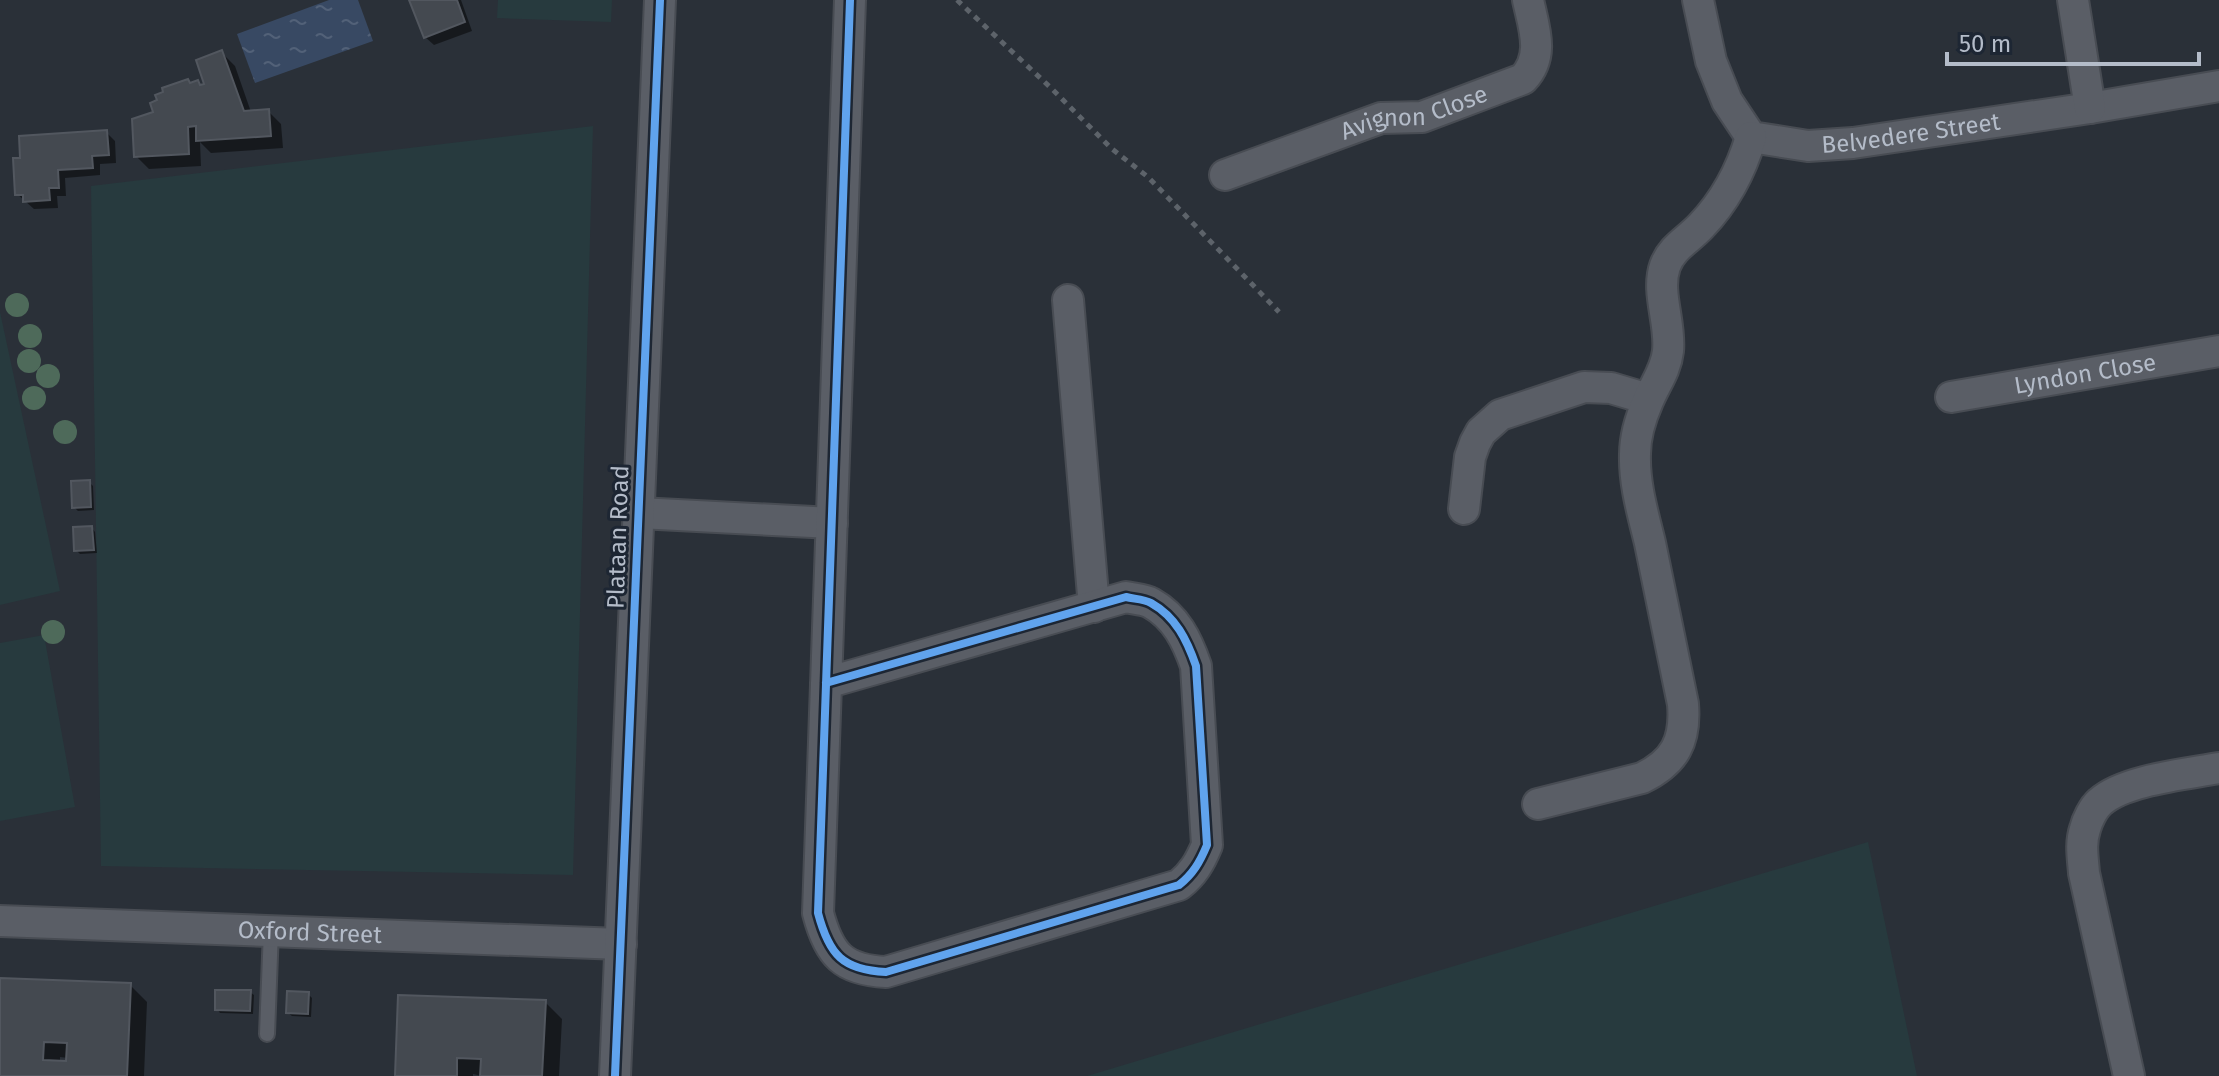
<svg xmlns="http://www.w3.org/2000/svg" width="2219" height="1076" viewBox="0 0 2219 1076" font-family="'Fira Sans',sans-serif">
<defs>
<pattern id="water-ripples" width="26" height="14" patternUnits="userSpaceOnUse" patternTransform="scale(2)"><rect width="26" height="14" fill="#384963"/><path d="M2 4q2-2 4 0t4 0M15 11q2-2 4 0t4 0" fill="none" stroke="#526178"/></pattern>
</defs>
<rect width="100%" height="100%" fill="#2a3038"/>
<path fill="#273a3e" d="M 498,0 L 612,0 L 611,22 L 497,18 Z
M 593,126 L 573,875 L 101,866 L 91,186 Z
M 0,312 L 60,591 L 0,605 Z
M 44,635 L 75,807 L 0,821 L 0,643 Z
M 1868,842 L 1917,1076 L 1087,1076 Z"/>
<path fill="url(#water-ripples)" d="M 329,0 L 358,0 L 373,41 L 255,83 L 237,34 Z"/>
<path fill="#0007" fill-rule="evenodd" d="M 411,0 L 461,0 L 472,31 L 434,45 L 425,37 Z
M 222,53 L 235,66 L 251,112 L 268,111 L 281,124 L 283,148 L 211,153 L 200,142 L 201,166 L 149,169 L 136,156 L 156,113 L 191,85 L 198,82 L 202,87 Z
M 106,132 L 115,141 L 116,163 L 100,164 L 100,175 L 65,178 L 66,196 L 57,196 L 58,208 L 34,209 L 17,194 Z
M 89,482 L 93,486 L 94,510 L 78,511 L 74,507 Z
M 92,528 L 95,532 L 97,553 L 80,554 L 76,550 Z
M 0,980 L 130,985 L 147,1002 L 144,1076 L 0,1076 ZM 60,1057 L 68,1058 L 68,1063 L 60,1062 Z
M 250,992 L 254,995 L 253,1014 L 220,1013 L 217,1009 Z
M 308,994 L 312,998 L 311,1017 L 292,1016 L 288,1013 Z
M 545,1002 L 562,1019 L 559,1076 L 482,1076 L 473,1074 L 473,1076 L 397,1076 Z"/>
<path fill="#444950" stroke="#52575f" stroke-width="2" fill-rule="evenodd" d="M 409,0 L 457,0 L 465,22 L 424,38 Z
M 222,50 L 244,111 L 269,109 L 271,136 L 196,141 L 196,126 L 188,127 L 189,154 L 134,157 L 132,119 L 153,112 L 150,103 L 157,100 L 155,95 L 163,92 L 162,88 L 188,79 L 190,83 L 198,80 L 200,85 L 204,84 L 196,60 Z
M 107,130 L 109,155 L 92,156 L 93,168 L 58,170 L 59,188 L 49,188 L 50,200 L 23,202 L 23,195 L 15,195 L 13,158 L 20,158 L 19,136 Z
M 90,480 L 91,507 L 72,508 L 71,481 Z
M 92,526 L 94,550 L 74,551 L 73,527 Z
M 0,978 L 131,983 L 127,1076 L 0,1076 ZM 44,1042 L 67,1043 L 66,1061 L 43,1060 Z
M 215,990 L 251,990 L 250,1011 L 215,1010 Z
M 287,991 L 309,992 L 308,1014 L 286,1013 Z
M 398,995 L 546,1000 L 542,1076 L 480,1076 L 481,1059 L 457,1058 L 457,1076 L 395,1076 Z"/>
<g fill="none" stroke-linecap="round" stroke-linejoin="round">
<g stroke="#484c53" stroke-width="18">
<path id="service" d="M 267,1034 L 271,930"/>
</g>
<g stroke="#484c53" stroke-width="34">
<g id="minor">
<path id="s1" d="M 1698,0 L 1711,61 L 1727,101 L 1751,137 L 1808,146 L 1853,143 L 2090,108 L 2219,86"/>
<path d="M 2073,0 L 2090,108"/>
<path id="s2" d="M 1225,175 L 1381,118 L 1422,117 L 1523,79 C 1545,56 1534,28 1528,0"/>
<path d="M 1068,300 L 1094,607"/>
<path id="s3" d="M 1951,397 L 2219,351"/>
<path d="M 1464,509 L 1470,457 L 1475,443 L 1481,432 L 1500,415 L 1584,387 L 1611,388 L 1648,399"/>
<path d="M 639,513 L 832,523"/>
<path d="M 826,683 L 1126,597 C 1134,599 1144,599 1151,603 C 1176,617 1187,640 1196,666 L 1207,845 C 1200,862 1193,874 1179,885 L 886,972 C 843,970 829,955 818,913 L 850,0"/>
<path d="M 1538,804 L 1642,778 C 1675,762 1686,741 1683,704 C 1672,651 1661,597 1650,543 C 1643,514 1634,484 1635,454 C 1635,436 1641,417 1648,401 C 1655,384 1666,370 1668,351 C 1671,323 1656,292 1665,266 C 1672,247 1688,240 1701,226 C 1726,200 1741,171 1751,137"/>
<path id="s4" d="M 0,921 L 621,944"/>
<path d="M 615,1076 L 660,0"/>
<path d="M 2129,1076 L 2084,873 C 2083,858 2080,844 2085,829 C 2087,821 2093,808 2100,802 C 2124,780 2187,774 2219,768"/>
</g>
</g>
<path stroke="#5d636a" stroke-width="5" stroke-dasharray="6 6" stroke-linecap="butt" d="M 957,0 L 1052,89 L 1112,149 L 1148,177 L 1279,312"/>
<use href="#service" stroke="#5a5e66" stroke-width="14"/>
<use href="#minor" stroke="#5a5e66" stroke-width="30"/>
<g stroke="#1d2633" stroke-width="13">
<path id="cycleway" d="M 826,683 L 1126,597 C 1134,599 1144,599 1151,603 C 1176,617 1187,640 1196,666 L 1207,845 C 1200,862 1193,874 1179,885 L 886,972 C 843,970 829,955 818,913 L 850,0
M 615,1076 L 660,0"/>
</g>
<use href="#cycleway" stroke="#60a3ed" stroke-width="8"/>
</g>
<g fill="#4e6a5a">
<circle cx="17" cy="305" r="12"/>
<circle cx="30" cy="336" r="12"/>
<circle cx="29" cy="361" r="12"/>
<circle cx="48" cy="376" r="12"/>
<circle cx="34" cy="398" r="12"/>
<circle cx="65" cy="432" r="12"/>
<circle cx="53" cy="632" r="12"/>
</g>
<g text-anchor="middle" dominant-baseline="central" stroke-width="6" stroke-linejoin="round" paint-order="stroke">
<g font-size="24" fill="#b4bcc9" stroke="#1d2633">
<text stroke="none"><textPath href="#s2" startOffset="200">Avignon Close</textPath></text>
<text stroke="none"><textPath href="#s1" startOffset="310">Belvedere Street</textPath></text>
<text stroke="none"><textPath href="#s3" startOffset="136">Lyndon Close</textPath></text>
<text transform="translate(618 537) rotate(-88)">Plataan Road</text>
<text stroke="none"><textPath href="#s4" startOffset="310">Oxford Street</textPath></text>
</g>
</g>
<path d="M1947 52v12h252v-12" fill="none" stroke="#b4bcc9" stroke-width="4"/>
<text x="1959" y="52" font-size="24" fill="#b4bcc9" stroke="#1d2633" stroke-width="6" paint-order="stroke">50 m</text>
</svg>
